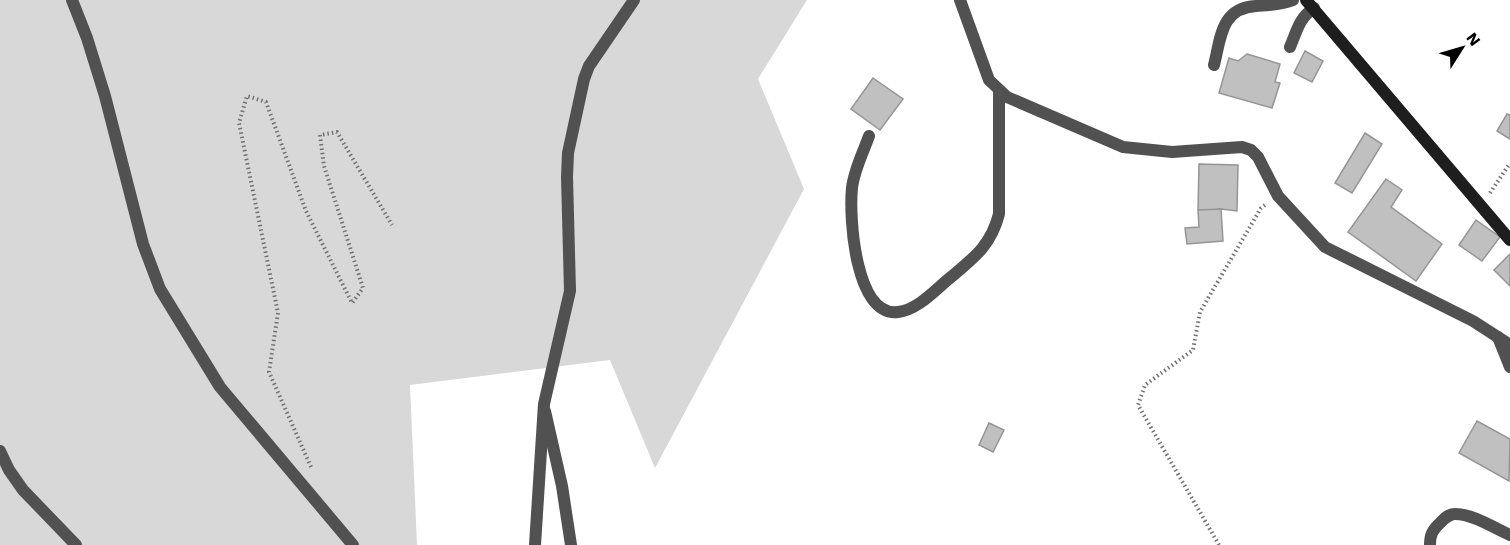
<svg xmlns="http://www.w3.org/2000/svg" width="1510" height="545" viewBox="0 0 1510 545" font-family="'Work Sans',sans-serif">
<rect width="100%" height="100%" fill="#fff"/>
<path fill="#d8d8d8" d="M 0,0 L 807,0 L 758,79 L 804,189 L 655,468 L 610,360 L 410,385 L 417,545 L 0,545 Z"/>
<path fill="#c0c0c0" stroke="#959595" stroke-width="1.5" d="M 1305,51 L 1323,61 L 1312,82 L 1294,73 Z
M 1247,54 L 1280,64 L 1275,82 L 1280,83 L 1272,108 L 1219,93 L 1229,58 L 1238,61 Z
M 873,78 L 903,99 L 880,130 L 851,109 Z
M 1507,114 L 1510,115 L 1510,139 L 1497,131 Z
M 1365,133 L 1382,144 L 1352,193 L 1335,183 Z
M 1199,164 L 1238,165 L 1237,211 L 1221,209 L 1198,210 Z
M 1386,179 L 1402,190 L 1391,207 L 1442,244 L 1416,281 L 1348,232 Z
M 1221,209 L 1223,241 L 1187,244 L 1185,228 L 1199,227 L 1198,210 Z
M 1476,220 L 1500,237 L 1482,261 L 1459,245 Z
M 1510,254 L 1510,286 L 1494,270 Z
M 1477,421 L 1510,439 L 1509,481 L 1459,453 Z
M 989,423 L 1004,430 L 993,452 L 979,445 Z"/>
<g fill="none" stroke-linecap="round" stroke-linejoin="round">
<path stroke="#737373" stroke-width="4" stroke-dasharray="1.5 3" stroke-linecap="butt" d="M 1490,193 L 1510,163
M 311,467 L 269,372 L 278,313 L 239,123 L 247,96 L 266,102 L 306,211 L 352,303 L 363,288 L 324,166 L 320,135 L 337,132 L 392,225
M 1219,545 L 1138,405 L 1145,385 L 1193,350 L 1200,312 L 1261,208 L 1265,205"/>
<path stroke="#515151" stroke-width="12" d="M 1290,47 C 1297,31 1299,18 1314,8
M 1214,65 C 1221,37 1221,8 1256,6 C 1269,5 1281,5 1293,0
M 869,136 C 863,153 854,170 852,188 C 849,217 855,317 898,312 C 918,310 936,289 951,277 C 975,257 991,245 999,214 L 999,91
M 1498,337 L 1510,367
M 545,411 L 562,486 L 571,545
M 1430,545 C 1430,535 1432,531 1439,524 C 1444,519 1448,514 1455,514 C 1473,514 1494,528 1510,535"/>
<path stroke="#515151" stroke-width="12" d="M 72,0 L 87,38 L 105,96 L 143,244 L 160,289 L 220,387 L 353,545
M 960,0 L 989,80 L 1007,97 L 1123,147 L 1172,152 L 1242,147 L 1251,150 L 1258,157 L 1278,196 L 1325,247 L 1473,321 L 1510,345
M 0,451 L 9,470 L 23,490 L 76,545
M 535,545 L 544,404 L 570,291 L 567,177 L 568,153 L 584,79 L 589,66 L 634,0"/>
<path stroke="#1e1e1e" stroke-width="12" d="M 1306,0 L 1510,240"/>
</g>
<g transform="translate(1462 48) rotate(53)" stroke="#ffffff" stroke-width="4.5" paint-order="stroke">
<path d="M0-4.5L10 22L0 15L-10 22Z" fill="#000000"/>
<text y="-9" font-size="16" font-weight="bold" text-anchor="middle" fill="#000000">N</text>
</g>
</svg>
